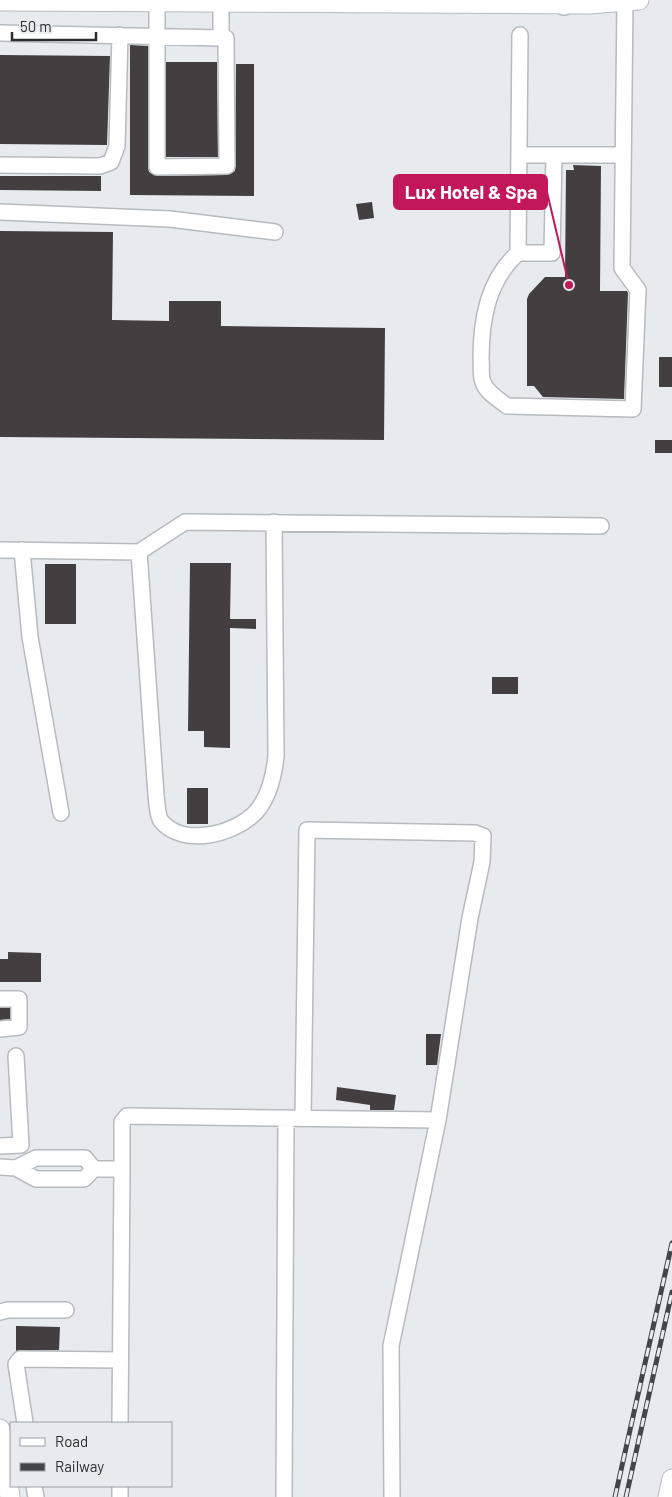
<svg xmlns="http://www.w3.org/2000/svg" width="672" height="1497" viewBox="0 0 672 1497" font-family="Barlow,sans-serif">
<rect width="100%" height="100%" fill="#e7ebee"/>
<path fill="#433f40" d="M 130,45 L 148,46 L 148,167 L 149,172 L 157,176 L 227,175 L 235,171 L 236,64 L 254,64 L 254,196 L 130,195 Z
M 0,55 L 110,56 L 107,145 L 0,144 Z
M 166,62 L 217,62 L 218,157 L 166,157 Z
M 573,165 L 601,166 L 600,291 L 627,291 L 628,293 L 624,399 L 543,397 L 534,386 L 527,386 L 527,299 L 529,294 L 545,277 L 565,277 L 566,170 L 574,170 Z
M 0,176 L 101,176 L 101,191 L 0,190 Z
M 372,202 L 374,218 L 359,220 L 356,204 Z
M 0,231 L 113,232 L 112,320 L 169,321 L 169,301 L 221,301 L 221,326 L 385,328 L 384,440 L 0,437 Z
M 659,357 L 672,357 L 672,387 L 659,387 Z
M 655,440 L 672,440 L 672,453 L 655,453 Z
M 190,563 L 231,563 L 230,619 L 256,619 L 256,629 L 230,628 L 230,748 L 204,747 L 204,731 L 188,731 Z
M 45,564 L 76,564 L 76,624 L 45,624 Z
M 492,677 L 518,677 L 518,694 L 492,694 Z
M 187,788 L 208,788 L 208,824 L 187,824 Z
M 8,952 L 41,953 L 41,982 L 0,982 L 0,959 L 8,959 Z
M 0,1008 L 10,1008 L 10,1019 L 0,1020 Z
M 426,1034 L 441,1034 L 437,1065 L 426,1065 Z
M 337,1087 L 396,1095 L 394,1110 L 370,1110 L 370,1105 L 336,1100 Z
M 16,1326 L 60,1327 L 59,1350 L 16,1351 Z"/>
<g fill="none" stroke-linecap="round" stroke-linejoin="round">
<g stroke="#b7bbbe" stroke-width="18">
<path id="minor" d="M 157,2 L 157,167 L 227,166 L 226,38 L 221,38
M 0,33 L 221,38 L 221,3
M 520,35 L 518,253 C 488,280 481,319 481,359 C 482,366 480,375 483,382 C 486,392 498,399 507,406 L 633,409 L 638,290 L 622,268 L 625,1
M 520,155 L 554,155
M 0,165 L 100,166 L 111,162 L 117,146 L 120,35
M 0,212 L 170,219 L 275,232
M 518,253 L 552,253 L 554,155 L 623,155
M 0,550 L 139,552 L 185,522 L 601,526
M 22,550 L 30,637 L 61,813
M 139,552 L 156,795 C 157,802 157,815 161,821 C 183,847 233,835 255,813 C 269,798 274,776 276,756 L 274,522
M 0,999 L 19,999 L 19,1027 L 0,1029
M 0,1146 L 21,1145 L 16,1056
M 0,1167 L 16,1168 L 36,1179 L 84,1179 L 94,1169 L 122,1169 L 122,1122 L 127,1116 L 438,1120 L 470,918 L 482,862 L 483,836 L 475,833 L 307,830 L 303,1118
M 16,1168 L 36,1158 L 85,1158 L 94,1169
M 0,1312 L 8,1310 L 66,1310
M 25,1423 L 16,1364 L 20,1359 L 120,1360
M 120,1423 L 122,1169
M 34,1486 L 36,1497
M 120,1497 L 120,1486
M 284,1497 L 286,1118
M 392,1497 L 391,1346 L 438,1120"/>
</g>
<g stroke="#b7bbbe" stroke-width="21">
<path id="major" d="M 0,1 L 589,4 L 639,0
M 0,1429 L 10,1497
M 668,1497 L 672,1479"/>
</g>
<g stroke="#b7bbbe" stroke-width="24">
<path id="highway" d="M 558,0 L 564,4"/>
</g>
<use href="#minor" stroke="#fff" stroke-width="15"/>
<use href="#major" stroke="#fff" stroke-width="19"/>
<use href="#highway" stroke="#fff" stroke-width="21"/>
<g stroke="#434647" stroke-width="5">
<path id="rail" d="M 615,1497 L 672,1243
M 626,1497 L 672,1292"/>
</g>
<use href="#rail" stroke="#e7ebee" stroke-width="3" stroke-dasharray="9" stroke-linecap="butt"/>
</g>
<path fill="none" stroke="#c2185b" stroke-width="2" d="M569 285L547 192"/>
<circle fill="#c2185b" stroke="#e7ebee" stroke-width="2" cx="569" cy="285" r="5"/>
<rect fill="#c2185b" stroke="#c2185b" stroke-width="2" x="394" y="175" width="153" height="34" rx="5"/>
<g font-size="19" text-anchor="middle" font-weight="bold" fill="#fff">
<text x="471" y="199">Lux Hotel &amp; Spa</text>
</g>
<rect x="10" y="1422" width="162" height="65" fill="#e7ebee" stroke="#9b9fa1"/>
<rect x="20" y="1438" width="25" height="8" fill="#ffffff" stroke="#9b9fa1"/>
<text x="55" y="1447" font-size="15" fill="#2a2c2d">Road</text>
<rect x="20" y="1463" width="25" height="8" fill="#434647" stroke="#9b9fa1"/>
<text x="55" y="1472" font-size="15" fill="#2a2c2d">Railway</text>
<path d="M12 32v8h84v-8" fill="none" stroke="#2a2c2d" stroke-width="2.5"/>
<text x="20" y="32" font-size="15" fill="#2a2c2d" stroke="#e7ebee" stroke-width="4" paint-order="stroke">50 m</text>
</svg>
